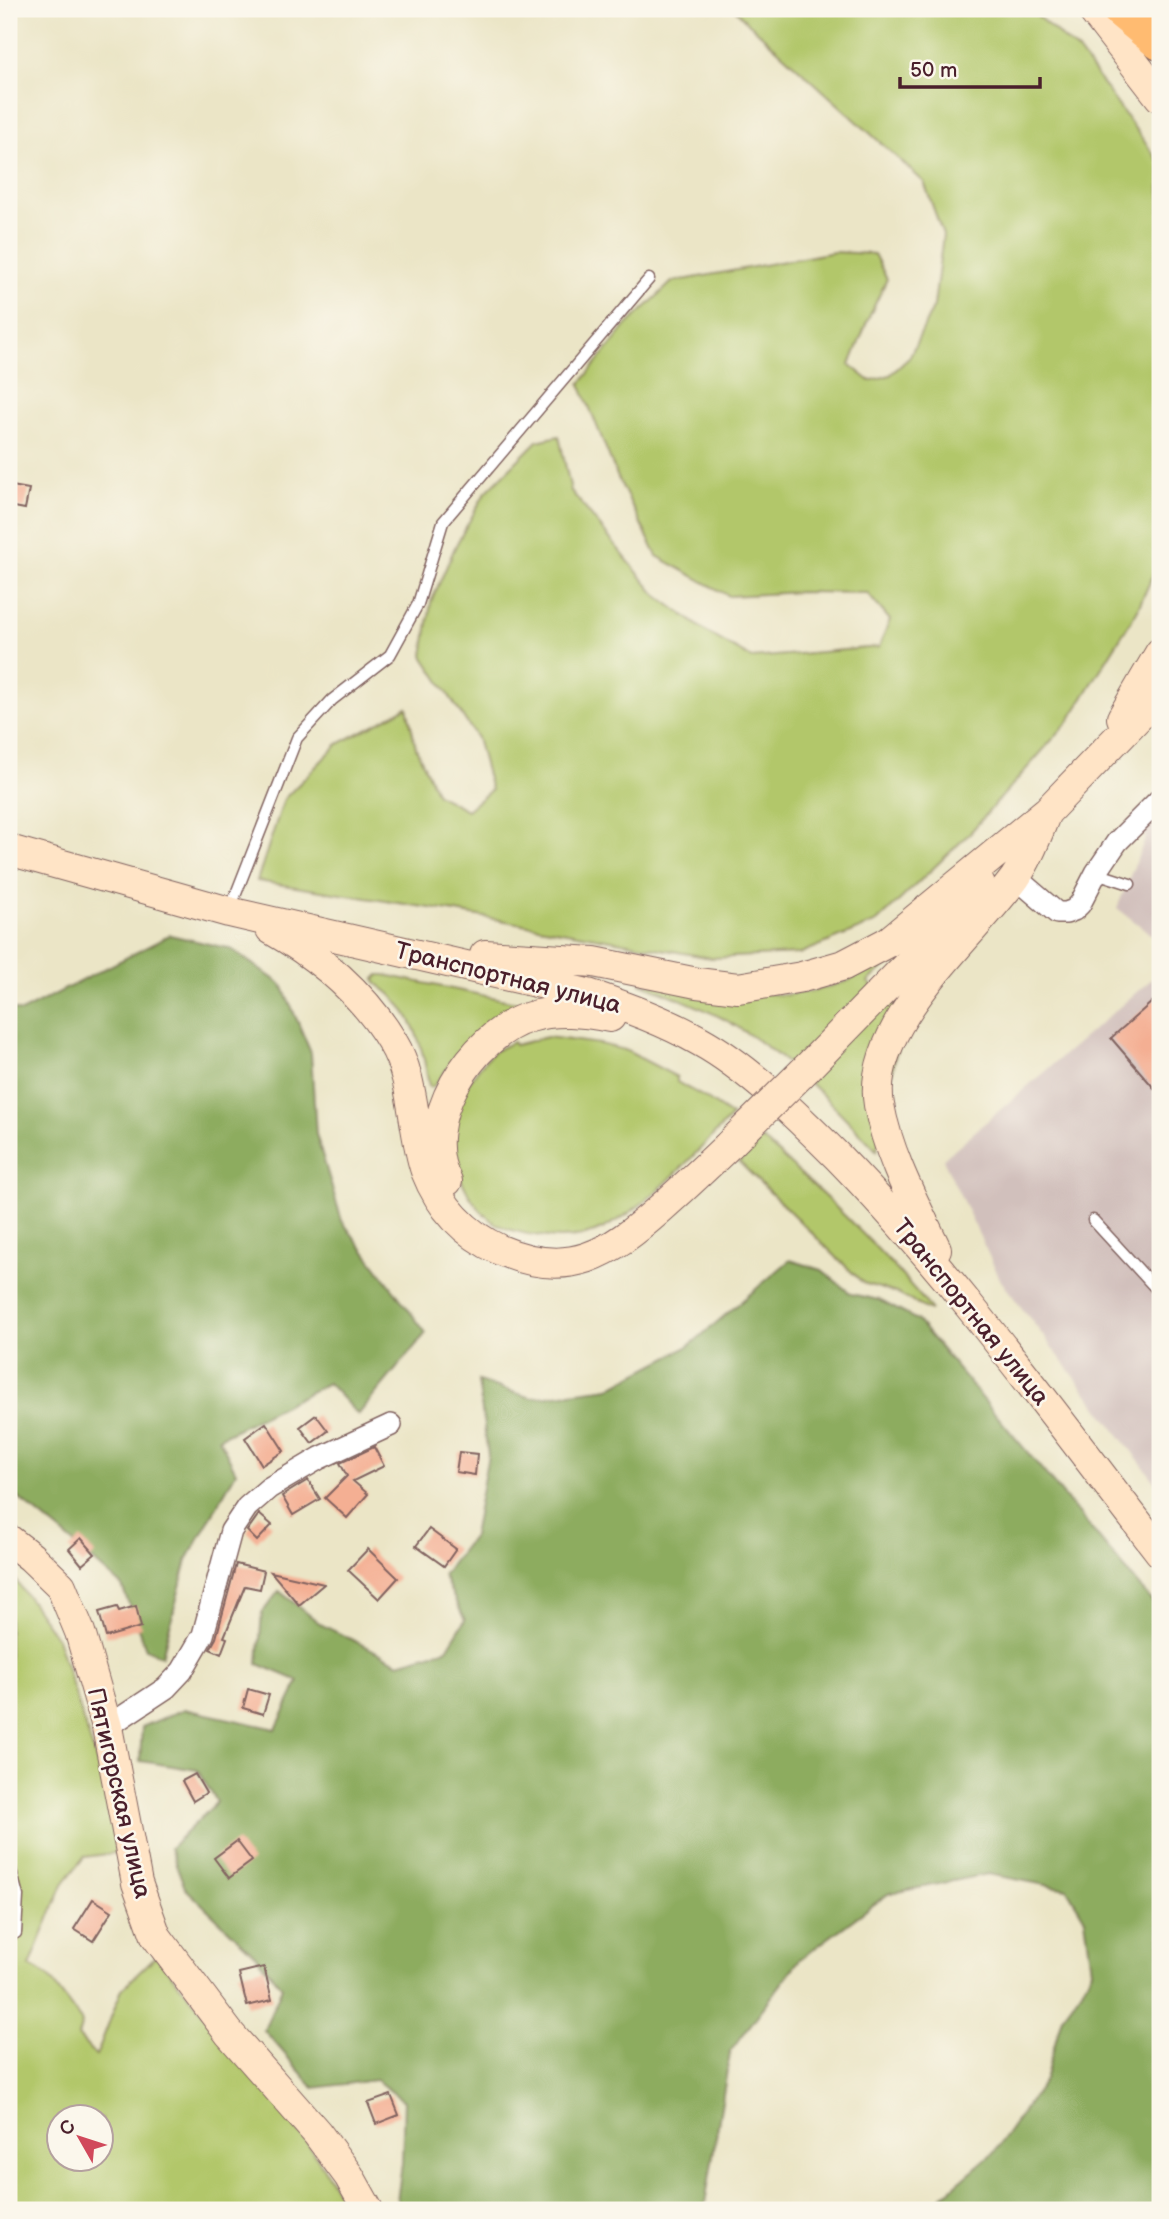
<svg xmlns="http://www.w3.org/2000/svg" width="1169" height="2219" viewBox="0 0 1169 2219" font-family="'Balsamiq Sans',sans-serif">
<rect width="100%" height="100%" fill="#fbf7ec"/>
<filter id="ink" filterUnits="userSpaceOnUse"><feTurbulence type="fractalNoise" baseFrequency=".0143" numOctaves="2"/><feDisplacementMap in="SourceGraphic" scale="14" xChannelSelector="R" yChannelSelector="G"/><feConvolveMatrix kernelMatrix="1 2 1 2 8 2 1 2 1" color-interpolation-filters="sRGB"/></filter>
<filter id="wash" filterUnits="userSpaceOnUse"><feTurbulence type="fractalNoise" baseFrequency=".00686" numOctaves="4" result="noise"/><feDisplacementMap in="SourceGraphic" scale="28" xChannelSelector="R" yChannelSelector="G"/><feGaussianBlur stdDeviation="1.57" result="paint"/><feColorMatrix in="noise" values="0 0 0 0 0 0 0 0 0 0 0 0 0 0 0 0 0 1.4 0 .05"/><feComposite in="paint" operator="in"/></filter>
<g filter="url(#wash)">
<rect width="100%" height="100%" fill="#ebe5c6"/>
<path fill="#d1c0bc" d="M 1160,803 L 1160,941 L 1117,908 L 1146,837 L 1133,826 Z
M 1160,972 L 1160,1488 L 1001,1281 L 943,1159 Z"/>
<path fill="#b2c76b" stroke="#7e734b" stroke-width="2" fill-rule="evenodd" d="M 735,9 L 1029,9 L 1080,53 L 1160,163 L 1160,559 L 1137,611 L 1068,722 L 968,835 L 877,922 L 799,954 L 711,958 L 456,912 L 257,881 L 284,799 L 338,744 L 407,707 L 416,748 L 437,794 L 467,810 L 491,790 L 477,738 L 423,656 L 431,602 L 456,545 L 485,493 L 537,441 L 559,436 L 571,491 L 655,594 L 708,633 L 752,658 L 879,647 L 890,620 L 867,593 L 800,592 L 729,596 L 657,556 L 618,478 L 580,384 L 627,325 L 672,282 L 834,252 L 874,254 L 887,279 L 869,317 L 850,365 L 870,381 L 890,375 L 909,358 L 934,306 L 943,235 L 924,182 L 745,20 Z
M 900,952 L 868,982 L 904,1012 L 877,1151 C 831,1102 783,1052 724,1019 C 697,1005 668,994 640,983 L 785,995 L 814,991 L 848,981 Z
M 379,975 L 385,975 L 534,1006 C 508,1018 481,1027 462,1048 C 451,1059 442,1080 431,1088 L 429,1086 C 424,1055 417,1021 394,998 C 389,992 382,988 376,983 L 375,979 Z
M 547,1037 L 600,1044 L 625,1050 L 677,1077 L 677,1082 L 704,1097 L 732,1116 C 694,1154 652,1204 604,1228 C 584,1238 563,1240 541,1236 C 525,1234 509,1231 495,1223 C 460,1200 440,1137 459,1098 C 465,1086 481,1065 490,1055 C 496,1049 506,1046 513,1042 L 515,1045 Z
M 762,1139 C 822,1192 880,1247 931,1309 L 930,1311 L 896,1293 L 863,1283 L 739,1162 Z
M 9,1571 L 57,1638 L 110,1803 L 116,1853 L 84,1857 L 63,1884 L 30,1966 L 48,1976 L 82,2022 L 78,2036 L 96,2056 L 122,1989 L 156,1956 L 285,2111 L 322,2165 L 348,2210 L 9,2210 ZM 60,2118 L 102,2118 L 102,2160 L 60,2160 Z"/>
<path fill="#8dac5f" stroke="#6c6645" stroke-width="2" d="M 170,935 L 231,949 L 282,985 L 311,1053 L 316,1134 L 342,1221 L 426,1333 L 358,1415 L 328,1383 L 219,1438 L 236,1472 L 187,1560 L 162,1656 L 146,1649 L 122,1586 L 63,1534 L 9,1490 L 9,1008 L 21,1012 Z
M 790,1260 L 822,1270 L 851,1294 L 879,1300 L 917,1320 L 1160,1611 L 1160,2210 L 926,2210 L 995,2151 L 1045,2080 L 1062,2017 L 1082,1990 L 1092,1970 L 1085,1919 L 1067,1889 L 988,1874 L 888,1894 L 800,1959 L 730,2052 L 704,2210 L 397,2210 L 396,2209 L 402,2163 L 404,2101 L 376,2080 L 314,2088 L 264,2030 L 282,1987 L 256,1956 L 185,1888 L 170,1848 L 217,1802 L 197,1770 L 140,1761 L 142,1727 L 184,1709 L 276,1729 L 299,1681 L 258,1664 L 262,1613 L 279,1591 L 322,1625 L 399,1663 L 447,1649 L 465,1620 L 443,1575 L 473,1536 L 488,1455 L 478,1381 L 532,1398 L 609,1388 L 689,1346 Z"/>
<g id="blocks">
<path fill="#f4af93" d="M 12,486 L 29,489 L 25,509 L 9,506 Z
M 1160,995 L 1160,1095 L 1111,1038 Z
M 316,1415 L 328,1431 L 312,1443 L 300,1427 Z
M 266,1423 L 284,1451 L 262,1465 L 245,1438 Z
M 374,1447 L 384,1466 L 353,1481 L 368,1494 L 347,1518 L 325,1498 L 347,1476 L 340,1463 Z
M 459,1452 L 477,1454 L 475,1475 L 456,1472 Z
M 308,1480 L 320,1499 L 293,1515 L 282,1496 Z
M 259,1514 L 272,1525 L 257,1541 L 247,1531 Z
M 429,1529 L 456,1549 L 444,1566 L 416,1546 Z
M 81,1538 L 95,1554 L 82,1565 L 69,1549 Z
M 368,1549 L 398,1578 L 379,1599 L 348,1570 Z
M 236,1564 L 264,1571 L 260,1589 L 245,1586 L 224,1637 L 227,1638 L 221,1654 L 210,1649 L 216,1638 Z
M 271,1572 L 324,1584 L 299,1605 Z
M 136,1606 L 141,1627 L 106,1637 L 99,1612 L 117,1607 L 119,1611 Z
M 248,1689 L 269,1695 L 263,1714 L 243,1708 Z
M 195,1774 L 206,1793 L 193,1801 L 182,1781 Z
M 237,1841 L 252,1861 L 229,1878 L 214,1858 Z
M 93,1899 L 112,1911 L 93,1941 L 74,1929 Z
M 264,1967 L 272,2000 L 247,2006 L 239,1973 Z
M 391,2095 L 399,2115 L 376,2124 L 368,2103 Z"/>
</g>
</g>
<g filter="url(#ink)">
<use href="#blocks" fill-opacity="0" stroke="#826461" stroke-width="2"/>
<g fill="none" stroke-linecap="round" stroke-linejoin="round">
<g stroke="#826461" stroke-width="13">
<path id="lane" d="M 1096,873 L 1130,884
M 230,909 L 297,738 L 332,700 L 390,655 L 418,604 L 443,522 L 649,279
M 1093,1220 L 1160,1293
M 9,1862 L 18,1896 L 16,1933"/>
</g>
<g stroke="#826461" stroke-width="24">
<path id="street" d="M 1015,877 L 1057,913 L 1066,913 L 1074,910 L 1080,904 L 1096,873 L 1117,842 L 1160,799
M 107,1727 L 166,1688 L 182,1671 L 203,1635 L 231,1531 L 247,1507 L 269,1488 L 320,1458 L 391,1425"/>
</g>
<g stroke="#826461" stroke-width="32">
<path id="secondary" d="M 1092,9 L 1160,97
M 1122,718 L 1160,653
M 1034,825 L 1160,694
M 9,850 L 229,912 L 588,994 C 626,1007 665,1021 700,1041 C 749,1068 799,1118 838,1157 C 957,1279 1056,1418 1160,1552
M 271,929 C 320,957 364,994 393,1043 C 415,1079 412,1131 426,1171 C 440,1207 465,1234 500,1250 C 570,1280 609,1254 661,1208 C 685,1187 708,1165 731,1143
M 485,955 L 594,962 L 697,983 L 738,988 L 802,977 L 844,965 L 888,942 L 1046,812
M 806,1069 L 923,949 L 980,885
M 447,1181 C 415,1124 472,1034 530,1017 C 557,1009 583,1012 610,1017
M 936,1249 C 914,1203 888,1155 879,1105 C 865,1026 972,937 1015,878 C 1028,859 1036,837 1045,815
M 9,1540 L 31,1557 L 61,1586 L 80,1632 L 107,1727 L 137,1883 L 156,1936 L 229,2033 L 317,2133 L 349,2176 L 368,2210"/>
</g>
<g stroke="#826461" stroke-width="41">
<path id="highway" d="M 1121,9 L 1160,41"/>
</g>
<use href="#lane" stroke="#fff" stroke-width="10"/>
<use href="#street" stroke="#fff" stroke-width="21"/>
<use href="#secondary" stroke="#ffe4c6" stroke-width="30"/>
<use href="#highway" stroke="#ffbb71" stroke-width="38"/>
<g stroke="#826461" stroke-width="32" stroke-linecap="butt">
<path id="secondary-bridge" d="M 731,1143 L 806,1069"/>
</g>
<use href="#secondary-bridge" stroke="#ffe4c6" stroke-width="30"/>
</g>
</g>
<g text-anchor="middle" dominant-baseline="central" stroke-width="5" stroke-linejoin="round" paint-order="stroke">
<g font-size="24" fill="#4a1f2b" stroke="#fbf7ec">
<text transform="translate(508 978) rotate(14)">Транспортная улица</text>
<text transform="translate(971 1312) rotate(51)">Транспортная улица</text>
<text transform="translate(119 1793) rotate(77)">Пятигорская улица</text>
</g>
</g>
<rect width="1169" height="2219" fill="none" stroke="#fbf7ec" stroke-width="35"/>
<g transform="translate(80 2138) rotate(309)"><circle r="33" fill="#fbf7ec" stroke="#b4a19f" stroke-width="2"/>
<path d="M0-5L12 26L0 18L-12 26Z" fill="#d1495b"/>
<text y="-10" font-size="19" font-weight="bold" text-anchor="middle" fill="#4a1f2b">С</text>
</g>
<path d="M900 77v10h140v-10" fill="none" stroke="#4a1f2b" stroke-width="3.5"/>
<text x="910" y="77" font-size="21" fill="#4a1f2b" stroke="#fbf7ec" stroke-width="5" paint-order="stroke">50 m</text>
</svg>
